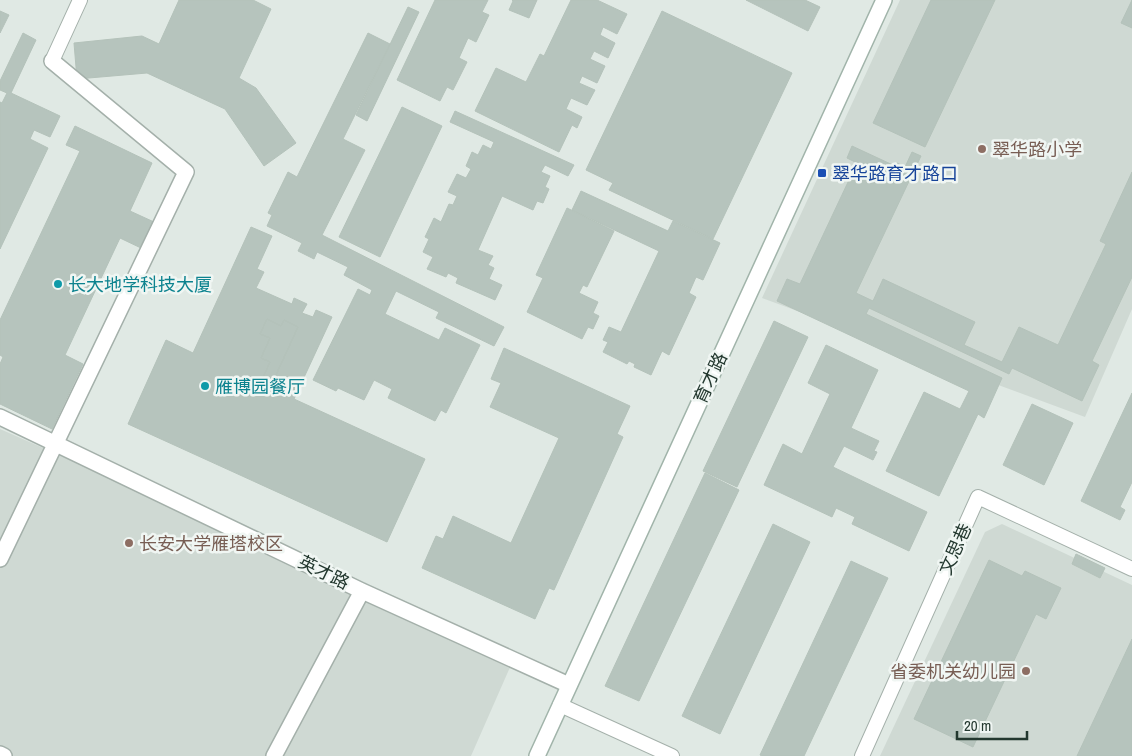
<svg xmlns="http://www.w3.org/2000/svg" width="1132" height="756" viewBox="0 0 1132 756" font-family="'Archivo Narrow','Noto Sans SC',sans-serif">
<rect width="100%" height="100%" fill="#e0e9e4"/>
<path fill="#cfd9d3" d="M 900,0 L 1132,0 L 1132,309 L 1085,417 L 762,298 Z
M 0,429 L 515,656 L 471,756 L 0,756 Z
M 1002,524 L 1132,585 L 1132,756 L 880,756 L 985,532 Z"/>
<path fill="#b6c4bd" stroke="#b4c2ba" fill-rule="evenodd" d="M 179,0 L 253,0 L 271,9 L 239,78 L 256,88 L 296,143 L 264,166 L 225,109 L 147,73 L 77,79 L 74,43 L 142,36 L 159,44 Z
M 435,0 L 488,0 L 482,12 L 489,15 L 476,42 L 468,38 L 459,58 L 467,62 L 453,90 L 447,87 L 440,101 L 397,80 Z
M 512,0 L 537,0 L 529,18 L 509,10 L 513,1 Z
M 571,0 L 597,0 L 627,14 L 617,34 L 603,27 L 600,35 L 615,43 L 608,58 L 594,51 L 590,59 L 605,66 L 597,83 L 582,76 L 579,83 L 595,90 L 587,105 L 571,98 L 566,109 L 582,117 L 577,128 L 572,125 L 559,152 L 475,111 L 496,68 L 526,82 L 540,54 L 544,56 Z
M 746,0 L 805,0 L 820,7 L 808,31 Z
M 931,0 L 995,0 L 925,147 L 873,123 Z
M 1132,0 L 1132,28 L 1121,23 Z
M 408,7 L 419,12 L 367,121 L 356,115 Z
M 0,11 L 9,15 L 0,33 Z
M 662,11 L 792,73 L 713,239 L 609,190 L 613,183 L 586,170 Z
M 23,33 L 36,40 L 11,93 L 60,116 L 50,137 L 34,130 L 30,139 L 48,148 L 0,249 L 0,102 L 2,103 L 7,93 L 0,90 L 0,81 Z
M 368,33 L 390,44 L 343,139 L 365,150 L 322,235 L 504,327 L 494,346 L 436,318 L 439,312 L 396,291 L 385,314 L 439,340 L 445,328 L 480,345 L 446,413 L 441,410 L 435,421 L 388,398 L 392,389 L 374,380 L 364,400 L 338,388 L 336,391 L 313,380 L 358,289 L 370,295 L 372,290 L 344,275 L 348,267 L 317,252 L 314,259 L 298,251 L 302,243 L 267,226 L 272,215 L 268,213 L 288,172 L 297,177 Z
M 402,107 L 442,126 L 380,257 L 339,237 Z
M 455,111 L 574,165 L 568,176 L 545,165 L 541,172 L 550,176 L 545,187 L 549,189 L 543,203 L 537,201 L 533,210 L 502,196 L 478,250 L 493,256 L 488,265 L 494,268 L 489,279 L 502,285 L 495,300 L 456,283 L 458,278 L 448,273 L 446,277 L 427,269 L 433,257 L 423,252 L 429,239 L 425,237 L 434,218 L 441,222 L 449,204 L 453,205 L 457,196 L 448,192 L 457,174 L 466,178 L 471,169 L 466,166 L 472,152 L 478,155 L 483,145 L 491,149 L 494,142 L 450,122 Z
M 75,126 L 152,163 L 130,211 L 154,222 L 141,248 L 120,238 L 65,355 L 83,364 L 52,429 L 0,404 L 0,364 L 3,357 L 0,355 L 0,320 L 80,151 L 66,145 Z
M 852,146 L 895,166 L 897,163 L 905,167 L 912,152 L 921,156 L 856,293 L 873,301 L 883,279 L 975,322 L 964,345 L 1002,362 L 1019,327 L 1058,345 L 1106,244 L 1100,241 L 1132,172 L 1132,277 L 1092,361 L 1099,365 L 1082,401 L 1012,368 L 1009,374 L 869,308 L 866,314 L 1002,378 L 984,418 L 978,414 L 939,496 L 886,471 L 924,392 L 960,409 L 969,391 L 777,301 L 787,279 L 800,284 L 857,163 L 847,158 Z
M 581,191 L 668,231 L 673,221 L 720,243 L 703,280 L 696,277 L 689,293 L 696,297 L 669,355 L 662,351 L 651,375 L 634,367 L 635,364 L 629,361 L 627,364 L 603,352 L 608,342 L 603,340 L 609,327 L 621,332 L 659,251 L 572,210 Z
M 567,208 L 614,231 L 587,287 L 583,285 L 579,293 L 598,302 L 593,313 L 599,316 L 593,329 L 588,327 L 582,339 L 527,312 L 543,278 L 536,275 Z
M 251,227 L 272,236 L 257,269 L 264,272 L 256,288 L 292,304 L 294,298 L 307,304 L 302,313 L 313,317 L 316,310 L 332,317 L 294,399 L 425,459 L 387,542 L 128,424 L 166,340 L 193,353 ZM 267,319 L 281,326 L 284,320 L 298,327 L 270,388 L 260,384 L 270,362 L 261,358 L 270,338 L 260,334 Z
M 267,319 L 281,326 L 284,320 L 298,327 L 270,388 L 260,384 L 270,362 L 261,358 L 270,338 L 260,334 Z
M 774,321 L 808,337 L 737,487 L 703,471 Z
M 826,345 L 878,370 L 851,428 L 879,441 L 874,451 L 877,452 L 873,460 L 844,446 L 833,467 L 927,512 L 909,551 L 852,524 L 855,517 L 836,508 L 832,517 L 764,485 L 783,444 L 802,454 L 830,394 L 808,383 Z
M 504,348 L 630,406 L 617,434 L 623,437 L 554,590 L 549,588 L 535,619 L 422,568 L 436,536 L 443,539 L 453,516 L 511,543 L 559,438 L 490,407 L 501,383 L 491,379 Z
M 1132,393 L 1132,482 L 1120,507 L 1125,510 L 1120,520 L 1081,501 Z
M 1032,404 L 1073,423 L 1044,485 L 1003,465 Z
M 705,473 L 739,490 L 639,701 L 605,686 Z
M 773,524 L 810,542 L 720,734 L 682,716 Z
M 1076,554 L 1105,568 L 1100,578 L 1072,564 Z
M 989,560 L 1022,576 L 1025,571 L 1061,588 L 1046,619 L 1036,614 L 973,747 L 914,719 Z
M 851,561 L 888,578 L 804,756 L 762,756 L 760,755 Z
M 1132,639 L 1132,756 L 1077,756 Z"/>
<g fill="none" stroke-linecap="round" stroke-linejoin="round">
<g stroke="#a4b0aa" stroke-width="16">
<path id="lane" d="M 52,61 L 80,0
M 560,705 L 672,756
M 862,756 L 978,497 L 1132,569"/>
</g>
<g stroke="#a4b0aa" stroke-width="18">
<path id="street" d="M 0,417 L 362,591 L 569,685
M 0,559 L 186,172 L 52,61
M 0,754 L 4,756
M 274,756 L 362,591"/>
</g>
<g stroke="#a1b4aa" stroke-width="18">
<path id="secondary" d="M 537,756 L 884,0"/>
</g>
<use href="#lane" stroke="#fff" stroke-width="14"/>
<use href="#street" stroke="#fff" stroke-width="15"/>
<use href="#secondary" stroke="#fff" stroke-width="15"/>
</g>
<g fill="#8d6e63" stroke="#f0f6f3" stroke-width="2">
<circle cx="982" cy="149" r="5"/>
<circle cx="129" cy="543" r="5"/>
<circle cx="1026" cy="671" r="5"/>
</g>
<rect fill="#1a4fb4" stroke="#f0f6f3" stroke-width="2" x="817" y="168" width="10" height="10" rx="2.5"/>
<g fill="#0f9aa8" stroke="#f0f6f3" stroke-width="2">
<circle cx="58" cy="284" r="5"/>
<circle cx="205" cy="386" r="5"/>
</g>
<g text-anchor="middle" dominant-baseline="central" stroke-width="5" stroke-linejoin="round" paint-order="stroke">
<g font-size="18" fill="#785e54" stroke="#f0f6f3" text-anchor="start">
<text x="992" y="149">翠华路小学</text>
<text x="139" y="543">长安大学雁塔校区</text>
<text x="1016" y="671" text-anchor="end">省委机关幼儿园</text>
</g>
<g font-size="18" fill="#164399" stroke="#f0f6f3" text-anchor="start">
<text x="832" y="173">翠华路育才路口</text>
</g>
<g font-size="18" fill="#0d838f" stroke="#f0f6f3" text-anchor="start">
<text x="68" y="284">长大地学科技大厦</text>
<text x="215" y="386">雁博园餐厅</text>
</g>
<g font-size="18" fill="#23382f" stroke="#f0f6f3">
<text transform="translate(710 378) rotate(-65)">育才路</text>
<text transform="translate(955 549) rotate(-66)">文思巷</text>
<text transform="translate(324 572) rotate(26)">英才路</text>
</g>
</g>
<path d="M957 731v8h70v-8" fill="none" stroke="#23382f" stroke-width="2.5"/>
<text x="964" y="731" font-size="15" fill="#23382f" stroke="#f0f6f3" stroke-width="4" paint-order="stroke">20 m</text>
</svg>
